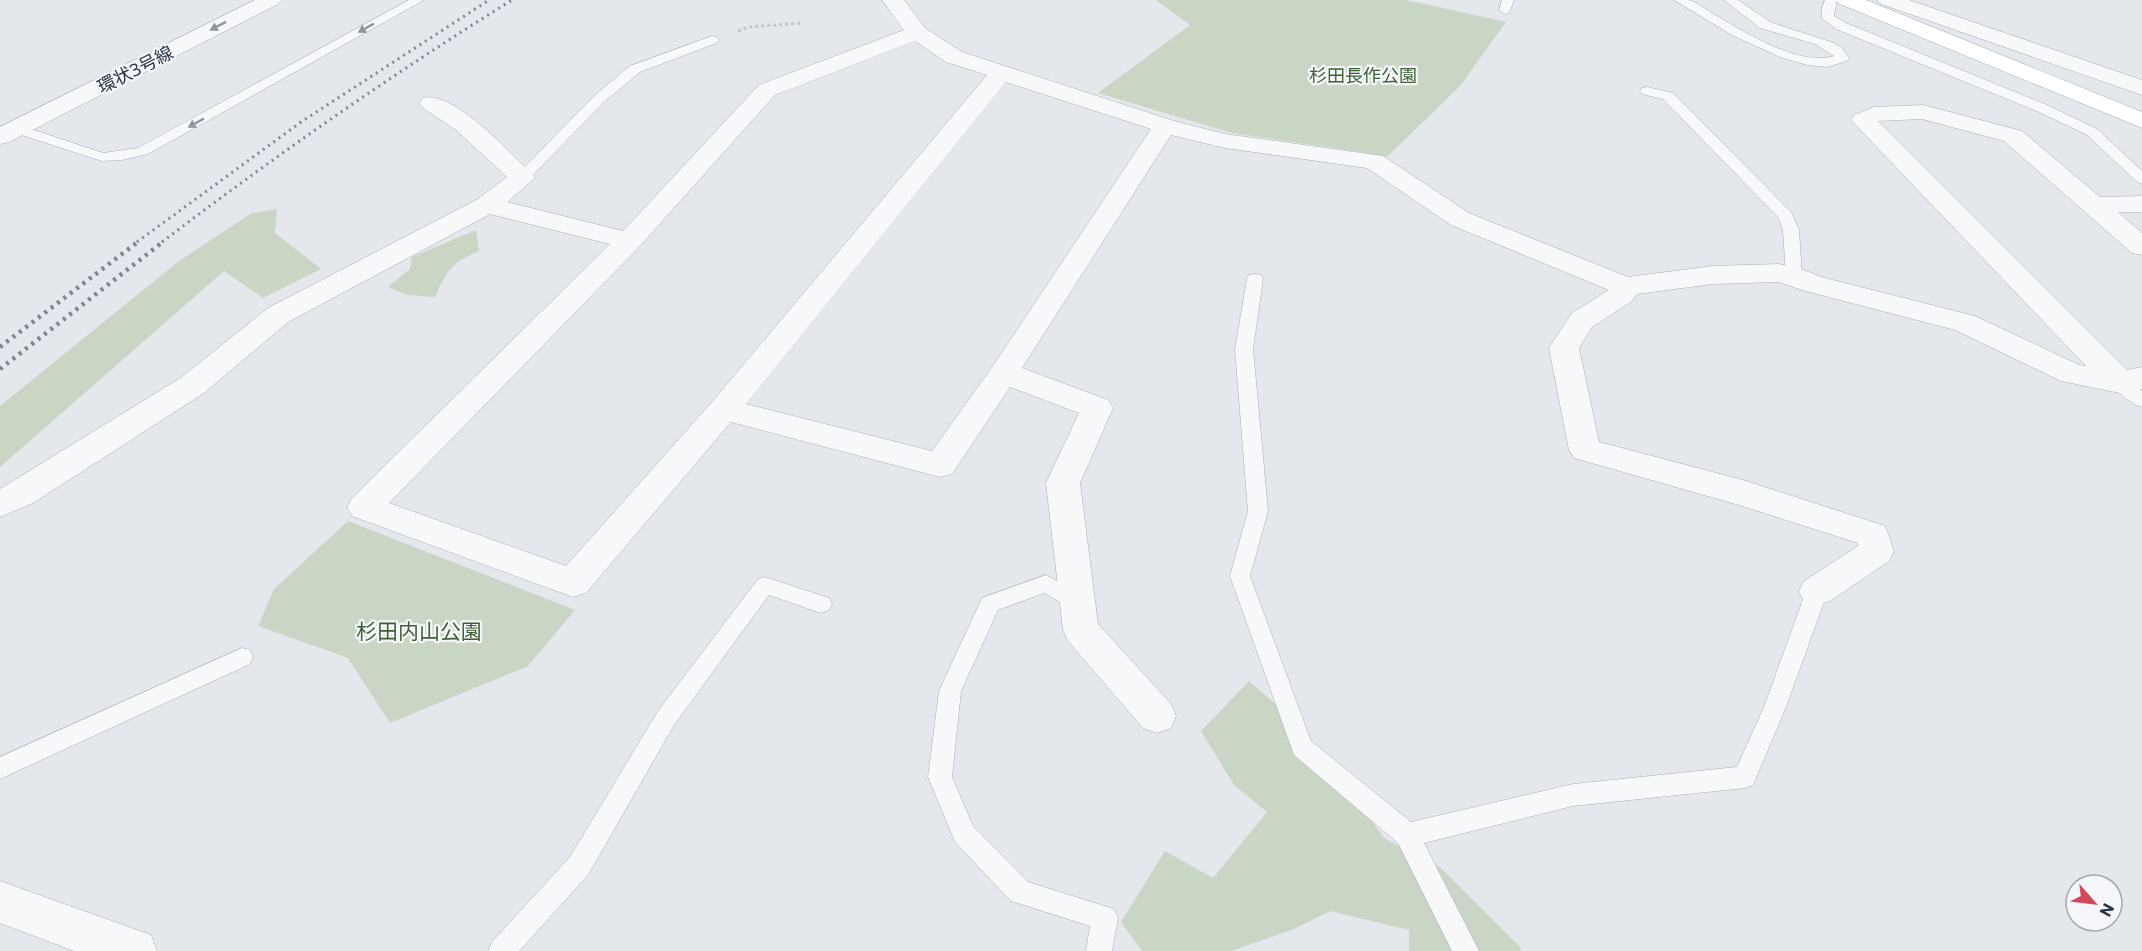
<svg xmlns="http://www.w3.org/2000/svg" width="2142" height="951" viewBox="0 0 2142 951" font-family="Commissioner,'Noto Sans JP',sans-serif">
<rect width="100%" height="100%" fill="#e4e7ec"/>
<path fill="#c9d6c5" d="M 1156,0 L 1406,0 L 1506,22 L 1460,86 L 1386,158 L 1367,153 L 1232,133 L 1098,93 L 1190,25 Z
M 277,209 L 275,233 L 321,269 L 263,298 L 224,271 L 0,467 L 0,406 L 179,261 L 252,213 Z
M 476,230 L 479,251 C 450,264 448,269 435,297 L 407,295 L 388,287 L 410,269 L 412,257 Z
M 348,521 L 575,610 L 528,666 L 390,723 L 348,658 L 258,626 L 274,589 Z
M 1249,681 L 1280,708 L 1332,763 L 1384,838 L 1441,868 L 1521,948 L 1520,951 L 1409,951 L 1409,930 L 1330,911 L 1294,929 L 1231,951 L 1142,951 L 1121,922 L 1165,851 L 1213,878 L 1267,812 L 1234,785 L 1201,731 Z"/>
<g fill="none" stroke-linecap="round" stroke-linejoin="round">
<g stroke="#a9aeb7" stroke-width="1">
<path id="service" d="M 409,0 L 424,0 L 148,154 L 122,160 L 102,161 L 12,132 L 10,129 L 17,125 L 22,126 L 103,153 L 138,148 Z
M 1502,0 L 1514,0 L 1509,13 L 1505,14 L 1499,10 Z
M 1674,0 C 1678,0 1684,0 1688,0 C 1697,2 1708,11 1717,16 C 1746,33 1800,67 1834,56 L 1815,44 L 1760,28 L 1724,0 L 1738,0 L 1770,22 L 1834,43 L 1842,48 L 1849,58 L 1847,61 L 1827,67 L 1807,65 L 1780,57 L 1732,35 Z
M 1825,0 L 1837,0 L 1834,16 L 1846,23 L 2049,106 L 2097,129 L 2142,171 L 2142,184 L 2137,182 L 2087,135 L 2039,112 L 1836,29 L 1822,18 L 1822,7 Z
M 712,36 L 717,37 L 719,40 L 717,43 L 640,72 L 604,102 L 527,181 L 517,181 L 514,178 L 517,175 L 594,96 L 630,66 Z
M 1647,87 L 1673,93 L 1791,212 L 1799,230 L 1802,276 L 1800,280 L 1788,280 L 1786,276 L 1783,230 L 1778,217 L 1663,99 L 1642,94 L 1640,91 L 1642,88 Z
M 1255,274 L 1261,275 L 1263,279 L 1253,349 L 1268,511 L 1250,576 L 1311,741 L 1411,822 L 1573,784 L 1737,767 L 1764,707 L 1806,591 L 1810,585 L 1817,582 L 1824,585 L 1828,591 L 1786,707 L 1753,785 L 1745,788 L 1573,806 L 1424,843 L 1479,951 L 1452,951 L 1398,843 L 1294,755 L 1230,576 L 1248,511 L 1235,349 L 1247,279 L 1249,275 Z
M 2120,376 L 2126,378 L 2142,391 L 2142,407 C 2131,404 2117,392 2111,382 L 2114,378 Z
M 1046,575 L 1084,596 L 1087,602 L 1084,608 L 1076,611 L 1044,593 L 998,610 L 961,691 L 952,777 L 973,826 L 1028,882 L 1114,909 L 1118,918 L 1112,951 L 1086,951 L 1090,926 L 1011,901 L 955,842 L 928,777 L 939,691 L 982,598 Z
M 765,577 L 829,598 L 832,604 L 829,610 L 821,613 L 769,595 L 674,725 L 588,875 L 519,951 L 488,951 L 492,942 L 570,857 L 658,711 L 758,579 Z
M 242,648 L 250,650 L 253,657 L 250,664 L 0,779 L 0,757 Z"/>
</g>
<g stroke="#a9aeb7" stroke-width="1">
<path id="minor" d="M 882,0 L 904,0 L 925,28 L 962,52 L 1174,121 L 1225,134 L 1383,156 L 1469,213 L 1628,277 L 1713,266 L 1779,264 L 1804,270 L 1821,277 L 1975,316 L 2079,365 L 2086,366 L 1851,120 L 1854,115 L 1874,107 L 1923,105 L 2022,131 L 2100,197 L 2142,196 L 2142,212 L 2118,212 L 2142,233 L 2142,255 L 2132,253 L 2004,141 L 1922,119 L 1878,121 L 2127,370 L 2142,367 L 2142,389 L 2120,393 L 2061,381 L 1955,330 L 1802,290 L 1779,282 L 1713,284 L 1637,294 L 1632,301 L 1592,327 L 1579,348 L 1599,442 L 1743,480 L 1885,526 L 1894,551 L 1889,561 L 1830,601 L 1817,605 L 1804,601 L 1799,591 L 1804,581 L 1858,546 L 1858,543 L 1739,505 L 1574,458 L 1569,450 L 1549,348 L 1572,313 L 1609,290 L 1451,225 L 1367,168 L 1225,148 L 1171,135 L 1022,368 L 1108,400 L 1113,408 L 1080,483 L 1098,624 L 1171,704 L 1176,716 L 1171,728 L 1157,733 L 1143,728 L 1068,641 L 1063,630 L 1046,483 L 1079,413 L 1010,387 L 952,474 L 940,477 L 731,422 L 586,593 L 573,597 L 352,516 L 347,507 L 352,498 L 610,244 L 490,214 L 288,322 L 204,393 L 33,503 L 0,517 L 0,489 L 182,377 L 268,308 L 478,199 L 507,177 L 456,130 L 423,108 L 419,103 L 423,98 C 453,90 509,152 531,173 L 535,178 L 507,202 L 623,231 L 759,85 L 904,30 ZM 915,41 L 946,62 L 987,75 L 713,401 L 566,566 L 389,503 L 639,247 L 775,95 ZM 1006,82 L 1151,129 L 993,366 L 932,451 L 746,404 Z
M 1877,0 L 1909,0 L 2142,80 L 2142,95 L 1881,4 Z
M 0,881 L 151,935 L 157,951 L 74,951 L 0,923 Z"/>
</g>
<g stroke="#a9aeb7" stroke-width="1">
<path id="tertiary" d="M 255,0 L 282,0 L 278,4 L 9,142 L 0,144 L 0,127 Z"/>
</g>
<g stroke="#a3abb8" stroke-width="1">
<path id="primary" d="M 1836,0 L 1866,0 L 2142,112 L 2142,128 L 1840,4 Z"/>
</g>
<path stroke="#c2c5cb" stroke-width="3" stroke-dasharray="3 3" stroke-linecap="butt" d="M 738,31 L 749,27 L 802,23"/>
<use href="#service" fill="#f7f8fa" fill-rule="evenodd"/>
<use href="#minor" fill="#f7f8fa" fill-rule="evenodd"/>
<use href="#tertiary" fill="#f7f8fa" fill-rule="evenodd"/>
<use href="#primary" fill="#fff" fill-rule="evenodd"/>
<path stroke="#7d8696" stroke-width="3" stroke-dasharray="2 4.5" stroke-linecap="butt" d="M 137,242 L 301,122 L 489,0
M 162,242 C 275,156 391,75 512,0"/>
<path stroke="#7d8696" stroke-width="4.5" stroke-dasharray="3 5" stroke-linecap="butt" d="M 0,347 L 139,241
M 0,369 L 164,241"/>
</g>
<defs><path id="oneway-solid" d="M-6-.8H1V-3.2L6.5 0L1 3.2V.8H-6Z" transform="scale(1.5)"/></defs>
<g fill="#9196a0">
<use href="#oneway-solid" transform="translate(218 26) rotate(153)"/>
<use href="#oneway-solid" transform="translate(366 28) rotate(151)"/>
<use href="#oneway-solid" transform="translate(196 123) rotate(151)"/>
</g>
<g text-anchor="middle" dominant-baseline="central" stroke-width="4.5" stroke-linejoin="round" paint-order="stroke">
<g font-size="18" fill="#2b3445" stroke="#f4f6f9">
<text transform="translate(135 69) rotate(-27)">環状3号線</text>
</g>
<g font-size="18" fill="#3f6138" stroke="#f4f6f9">
<text x="1363" y="75">杉田長作公園</text>
</g>
<g font-size="21" fill="#3f6138" stroke="#f4f6f9">
<text x="419" y="630">杉田内山公園</text>
</g>
</g>
<g transform="translate(2094 903) rotate(118)"><circle r="28" fill="#f4f6f9" stroke="#a4a8b1" stroke-width="1.5"/>
<path d="M0-4.5L10 22L0 15L-10 22Z" fill="#d1495b"/>
<text y="-9" font-size="16" font-weight="bold" text-anchor="middle" fill="#2b3445">N</text>
</g>
</svg>
